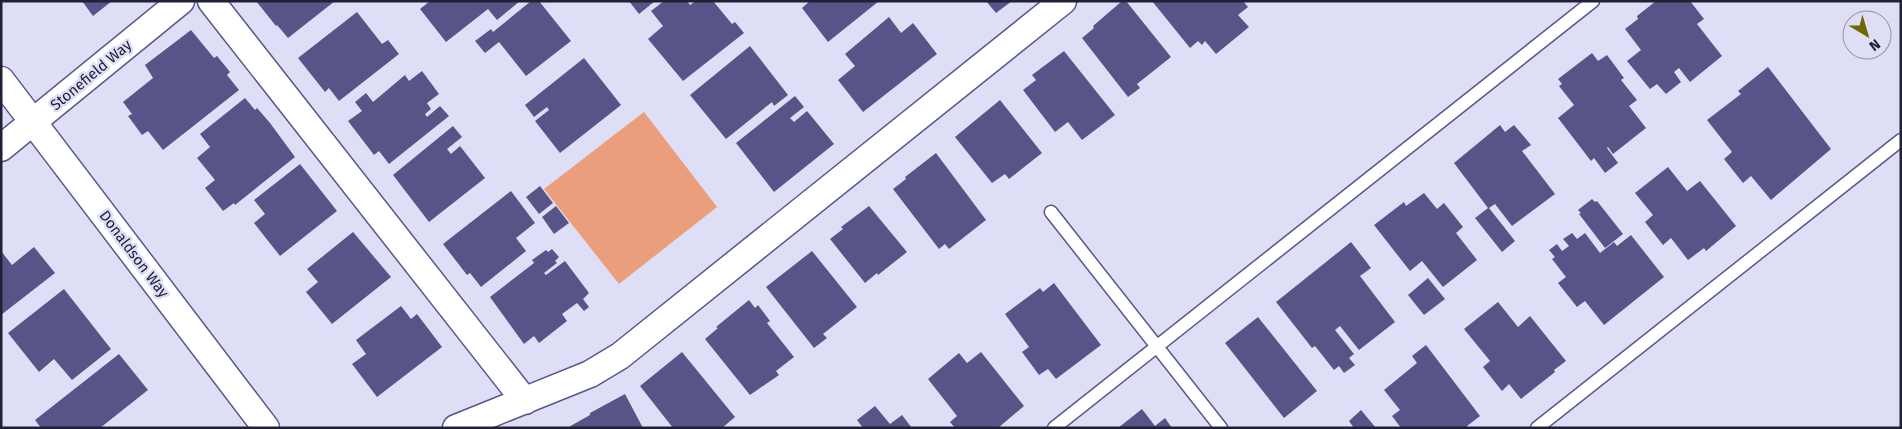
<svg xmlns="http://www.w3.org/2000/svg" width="1902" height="429" viewBox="0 0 1902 429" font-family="'Fira Sans',sans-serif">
<rect width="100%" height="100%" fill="#dedff6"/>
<path fill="#eb9e7b" d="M 644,112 L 717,207 L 619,284 L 544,189 Z"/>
<path fill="#575587" d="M 82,1 L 112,1 L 93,16 Z
M 256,1 L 335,1 L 288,38 L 277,25 L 276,26 Z
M 430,1 L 520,1 L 497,20 L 488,9 L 446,42 L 420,9 Z
M 531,1 L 539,1 L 571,41 L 526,76 L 499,42 L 485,53 L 475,41 L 491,29 L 493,32 Z
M 629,1 L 655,1 L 639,14 Z
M 664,1 L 687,1 L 690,5 L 696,1 L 713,1 L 732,24 L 735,22 L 744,33 L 683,81 L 648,39 L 663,26 L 651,11 Z
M 810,1 L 879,1 L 828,42 L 802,8 Z
M 986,1 L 1012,1 L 996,13 Z
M 1122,1 L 1126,1 L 1171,57 L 1137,84 L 1140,88 L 1128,97 L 1082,38 L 1094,28 L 1093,26 Z
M 1152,1 L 1243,1 L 1248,7 L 1238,15 L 1249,27 L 1216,54 L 1205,41 L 1202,45 L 1198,41 L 1190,48 Z
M 1656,1 L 1690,1 L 1704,19 L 1697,24 L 1722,56 L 1690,82 L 1679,68 L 1674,72 L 1681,82 L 1666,94 L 1657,84 L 1650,89 L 1627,61 L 1641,50 L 1625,29 L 1638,19 L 1637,16 Z
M 357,12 L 382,44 L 388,40 L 399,54 L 339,101 L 329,88 L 325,92 L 298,58 Z
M 889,17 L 901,33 L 913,23 L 937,54 L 863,112 L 838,80 L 855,66 L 845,54 Z
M 191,30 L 214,58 L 217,56 L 230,72 L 227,75 L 239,90 L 163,150 L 148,131 L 142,135 L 128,116 L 132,114 L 123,102 L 153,78 L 145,65 Z
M 750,46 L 788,95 L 774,106 L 772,102 L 726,139 L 690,95 Z
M 1064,51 L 1115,115 L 1082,140 L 1068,122 L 1055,132 L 1023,90 L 1036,80 L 1032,75 Z
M 1592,53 L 1598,61 L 1607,55 L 1624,78 L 1621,80 L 1637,100 L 1629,106 L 1646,128 L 1613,154 L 1608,147 L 1607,148 L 1618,163 L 1605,173 L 1594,158 L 1591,161 L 1558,118 L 1574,105 L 1559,86 L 1562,84 L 1558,79 Z
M 584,58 L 621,105 L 560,153 L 535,121 L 549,110 L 547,107 L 534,117 L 525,105 Z
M 1768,67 L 1831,149 L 1771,200 L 1751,176 L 1743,183 L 1724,159 L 1732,152 L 1707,120 L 1741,94 L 1738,91 Z
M 422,71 L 439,94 L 427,103 L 431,109 L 425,114 L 427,117 L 440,106 L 449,116 L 389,164 L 379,151 L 374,155 L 348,121 L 362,111 L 355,102 L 366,93 L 373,102 L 405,75 L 409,81 Z
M 795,96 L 804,107 L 790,118 L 794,122 L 807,111 L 834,144 L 774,192 L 736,143 Z
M 245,98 L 255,110 L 257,108 L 270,123 L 295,157 L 235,205 L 234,203 L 223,211 L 205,188 L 215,180 L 197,158 L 210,147 L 200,134 Z
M 1000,100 L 1042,153 L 1009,179 L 1005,174 L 992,183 L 955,137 Z
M 1500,125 L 1505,132 L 1514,125 L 1531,145 L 1522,151 L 1555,194 L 1512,226 L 1495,204 L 1489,208 L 1515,241 L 1502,252 L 1475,218 L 1488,208 L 1454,163 Z
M 453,126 L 462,137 L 447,149 L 451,154 L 460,146 L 485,178 L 429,222 L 393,175 Z
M 936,153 L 986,220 L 949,249 L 945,244 L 939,249 L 893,189 L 906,179 L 905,177 Z
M 300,164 L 337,211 L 280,256 L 254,223 L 265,214 L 254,200 Z
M 1668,167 L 1687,191 L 1700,181 L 1736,226 L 1706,251 L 1704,248 L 1688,260 L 1671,238 L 1663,245 L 1645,222 L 1653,215 L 1635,193 Z
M 540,186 L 553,203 L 539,214 L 526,197 Z
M 511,191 L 535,223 L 516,238 L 526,251 L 481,287 L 470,273 L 467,275 L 443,244 Z
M 1424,193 L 1437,209 L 1444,203 L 1463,227 L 1456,233 L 1477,260 L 1443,287 L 1422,261 L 1410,271 L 1374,225 L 1404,202 L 1406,206 Z
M 1592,199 L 1595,202 L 1597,201 L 1623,234 L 1605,248 L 1579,214 L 1581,213 L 1578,210 Z
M 556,206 L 569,223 L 554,234 L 542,217 Z
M 869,206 L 907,252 L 878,275 L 877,273 L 865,283 L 830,239 L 843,229 L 841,227 Z
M 353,232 L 391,277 L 332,324 L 306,292 L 318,282 L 307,269 Z
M 1572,233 L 1577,239 L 1585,233 L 1600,253 L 1614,242 L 1617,246 L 1631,235 L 1664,277 L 1604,325 L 1585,301 L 1577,307 L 1558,283 L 1566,277 L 1552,259 L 1555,257 L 1549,250 L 1557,244 L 1562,251 L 1569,246 L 1563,239 Z
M 1351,242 L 1371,268 L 1360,276 L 1395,322 L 1359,350 L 1340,326 L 1335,330 L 1354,354 L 1349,358 L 1355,365 L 1344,373 L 1339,366 L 1334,370 L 1315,346 L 1312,348 L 1276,302 Z
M 34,247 L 55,273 L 1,315 L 1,251 L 12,265 Z
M 552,249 L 559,257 L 555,261 L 557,263 L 544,273 L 546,275 L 565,261 L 589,293 L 583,299 L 589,307 L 584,311 L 577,303 L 562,314 L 567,321 L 539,343 L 534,336 L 524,344 L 490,297 L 534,263 L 532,260 L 546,250 L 548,252 Z
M 812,251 L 857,307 L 823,334 L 827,338 L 814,348 L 766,287 Z
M 1428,278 L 1445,299 L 1424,315 L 1408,295 Z
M 1054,283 L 1101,345 L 1056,379 L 1048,369 L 1039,375 L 1022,352 L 1029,347 L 1005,314 L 1040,288 L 1043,292 Z
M 64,289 L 111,349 L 72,380 L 54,359 L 39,372 L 8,333 Z
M 749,300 L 755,308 L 758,305 L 770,321 L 767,323 L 794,357 L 776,371 L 779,375 L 750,395 L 705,339 L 718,328 L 716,327 Z
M 1498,302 L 1518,327 L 1530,316 L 1566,361 L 1554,370 L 1555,372 L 1521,399 L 1509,384 L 1502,391 L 1483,367 L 1490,361 L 1464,329 Z
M 401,306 L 411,319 L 417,314 L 442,347 L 377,397 L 352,364 L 366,354 L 356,340 Z
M 1258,317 L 1317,391 L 1284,418 L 1225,343 Z
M 1426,345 L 1480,416 L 1467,426 L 1468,428 L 1401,428 L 1392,416 L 1400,410 L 1384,390 L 1417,363 L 1412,356 Z
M 682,352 L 735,417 L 722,428 L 673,428 L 640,386 Z
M 981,352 L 1024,406 L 998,428 L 955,428 L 950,422 L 957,416 L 928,379 L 959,353 L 967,363 Z
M 119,354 L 148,390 L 100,428 L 41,428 L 35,420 Z
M 625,394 L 643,428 L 567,428 L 590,415 L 590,413 Z
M 875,406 L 890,424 L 902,415 L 912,428 L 863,428 L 857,420 Z
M 1142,409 L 1155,426 L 1165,418 L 1172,428 L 1118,428 Z
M 1361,410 L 1376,428 L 1354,428 L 1349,421 Z"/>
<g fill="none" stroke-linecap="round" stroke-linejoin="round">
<g stroke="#59578a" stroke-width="15">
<path id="lane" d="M 1051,212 L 1221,428
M 1054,428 L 1593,1
M 1537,428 L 1901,140"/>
</g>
<g stroke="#59578a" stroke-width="29">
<path id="street" d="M 211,1 L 525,401
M 1,80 L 266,428
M 1,148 L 181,1
M 456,428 L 590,374 L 620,356 L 1063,1"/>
</g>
<use href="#lane" stroke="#fff" stroke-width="12"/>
<use href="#street" stroke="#fff" stroke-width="26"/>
</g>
<g text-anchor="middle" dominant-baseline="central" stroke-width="5" stroke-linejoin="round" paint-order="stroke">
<g font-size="15" fill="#212035" stroke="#dedff6">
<text transform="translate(91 75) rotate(-40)">Stonefield Way</text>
<text transform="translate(134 254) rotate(53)">Donaldson Way</text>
</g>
</g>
<rect width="1902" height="429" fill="none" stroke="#212035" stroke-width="5"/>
<g transform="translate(1867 35) rotate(142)"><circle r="24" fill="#dedff6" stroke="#9293a9"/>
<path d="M0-4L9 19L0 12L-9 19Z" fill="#6f6800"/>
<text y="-8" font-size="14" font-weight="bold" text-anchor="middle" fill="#212035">N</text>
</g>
</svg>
